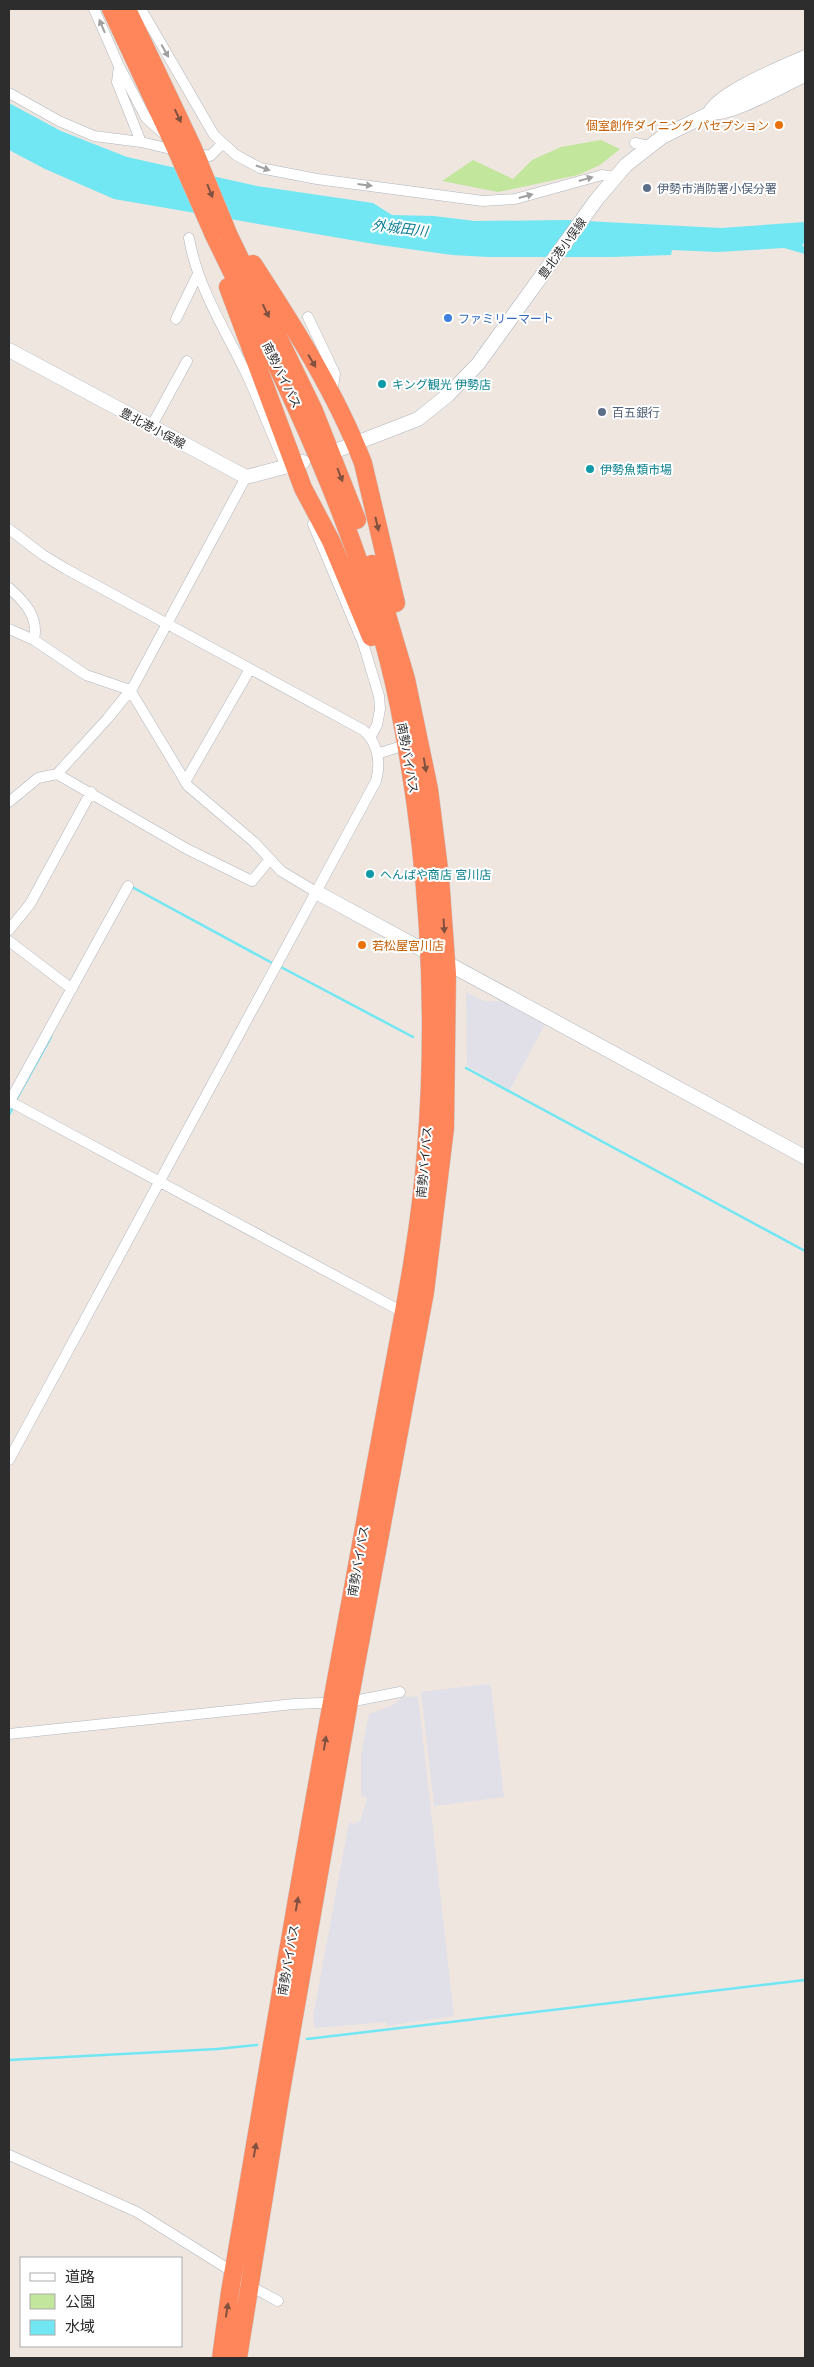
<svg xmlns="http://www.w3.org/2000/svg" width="814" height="2367" viewBox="0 0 814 2367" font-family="Quicksand,'Noto Sans JP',sans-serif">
<rect width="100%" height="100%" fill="#efe6e0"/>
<path fill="#e1e0e8" d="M 466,992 L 484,1001 L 500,1001 L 501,1000 L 545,1024 L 510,1090 L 467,1066 Z
M 488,1684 L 491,1687 L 504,1797 L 434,1806 L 421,1692 Z
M 405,1695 L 407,1697 L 418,1696 L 454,2016 L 387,2026 L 386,2022 L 316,2028 L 314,2026 L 313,2017 L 349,1822 L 355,1825 L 356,1821 L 360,1822 L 367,1798 L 361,1796 L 361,1755 L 369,1714 L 393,1705 Z"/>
<path fill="#c2e69b" d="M 601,140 L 620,149 L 600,165 L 578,175 L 498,192 L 442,181 L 473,160 L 513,179 L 532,160 L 561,147 Z"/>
<path fill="#71e7f3" d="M 9,103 L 61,131 L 127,157 L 257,186 L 373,203 L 392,215 L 434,216 L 475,221 L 566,220 L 721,228 L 805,222 L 805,242 L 802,245 L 805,248 L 805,254 L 784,248 L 718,252 L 672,250 L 671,255 L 611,257 L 488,257 L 452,255 L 380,245 L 114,199 L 45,169 L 9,150 Z"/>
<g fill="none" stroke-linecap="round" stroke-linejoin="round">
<path stroke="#71e7f3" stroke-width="2.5" d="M 131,889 L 132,887 L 274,964
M 279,966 L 413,1037
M 466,1068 L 805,1251
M 15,1102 L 51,1037
M 9,1115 L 13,1107
M 307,2039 L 805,1980
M 9,2060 L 217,2049 L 257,2045"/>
<g stroke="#b0b5bd" stroke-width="11">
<path id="street" d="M 94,9 L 119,66 L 146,118 L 165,135
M 141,9 L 214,135 L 236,155 L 260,168 L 317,179 L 483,201 L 515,199 L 602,175 L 614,177
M 805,55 C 783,65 714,92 707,114 C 727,120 784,87 805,77
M 119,66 L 117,82 L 141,142
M 9,93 L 59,121 L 94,136 L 141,142 L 179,151
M 635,143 L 649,146
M 193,153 L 210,156 L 222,144
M 189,238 C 198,289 225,329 247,375 C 261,405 272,436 286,466
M 308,317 L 335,374 L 332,393
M 176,319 L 197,276
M 151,427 L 187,361
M 313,524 L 363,643 L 379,696 L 380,709 L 377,725 L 371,736
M 9,529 L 43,555 L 66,569 L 363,730 C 378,742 381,763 376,781 L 9,1460
M 9,588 C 25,602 39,617 34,640
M 9,629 L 34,640 L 86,675 L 130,690 L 188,786 L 254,842 L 281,871 L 316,892
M 377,754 L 405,745
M 57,774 L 187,849 L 252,881 L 270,859
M 185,782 L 250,669
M 9,802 L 38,778 L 57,774 L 108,718 L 133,687 L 246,477
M 9,930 L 30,904 L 91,792
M 9,941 L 72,989
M 9,1101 L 397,1309
M 10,1101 L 128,886
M 9,1734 L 294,1704 L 349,1702 L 400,1692
M 9,2155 L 137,2212 L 233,2272 L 248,2285 L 278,2301"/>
</g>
<g stroke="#b0b5bd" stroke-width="15">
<path id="secondary" d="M 9,350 L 246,477 L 303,462
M 338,450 L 418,419 L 448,395 L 478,364 L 597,199 L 626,165 L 662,137 L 805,66
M 316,892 L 805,1157"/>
</g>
<g stroke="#c8c8c8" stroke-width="19">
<path id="highway" d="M 111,9 L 177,151
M 127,9 L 192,146
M 213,233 C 287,386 365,538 399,706 C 428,850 438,1004 426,1151 C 420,1232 404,1312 389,1392 C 372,1483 356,1573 339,1664 C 300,1873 266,2083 230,2292 L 221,2358
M 229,236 L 314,411 L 357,520
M 253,264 C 294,327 336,393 363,463 L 396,603
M 228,287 L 303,488 L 331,541 L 371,637
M 238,2358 L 280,2097 L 349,1702 L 425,1292 L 445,1128 L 447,974 L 440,877 L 429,789 L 406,679 L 372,564"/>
</g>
<use href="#street" stroke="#fff" stroke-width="10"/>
<use href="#secondary" stroke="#fff" stroke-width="14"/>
<use href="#highway" stroke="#ff865b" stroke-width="18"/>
<g stroke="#c8c8c8" stroke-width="19" stroke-linecap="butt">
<path id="highway-bridge" d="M 192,146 L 229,236
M 177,151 L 213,233"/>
</g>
<use href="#highway-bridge" stroke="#ff865b" stroke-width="18"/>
</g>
<defs><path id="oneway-solid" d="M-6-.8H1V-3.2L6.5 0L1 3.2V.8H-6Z" transform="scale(1.25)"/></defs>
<g fill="#a0a0a0">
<use href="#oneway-solid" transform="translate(102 26) rotate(-113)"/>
<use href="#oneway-solid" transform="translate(165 51) rotate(61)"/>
<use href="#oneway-solid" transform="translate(263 168) rotate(19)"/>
<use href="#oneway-solid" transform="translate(586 179) rotate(-16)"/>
<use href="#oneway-solid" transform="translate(365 185) rotate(7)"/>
<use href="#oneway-solid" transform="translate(526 196) rotate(-15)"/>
</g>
<g fill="#81513f">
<use href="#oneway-solid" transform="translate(178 116) rotate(65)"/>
<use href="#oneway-solid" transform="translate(210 191) rotate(68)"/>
<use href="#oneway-solid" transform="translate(266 311) rotate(64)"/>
<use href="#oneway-solid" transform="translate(312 361) rotate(59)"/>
<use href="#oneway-solid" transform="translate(340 475) rotate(69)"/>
<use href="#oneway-solid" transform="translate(377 524) rotate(77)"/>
<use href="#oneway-solid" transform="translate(425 765) rotate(80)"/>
<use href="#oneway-solid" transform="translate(444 926) rotate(86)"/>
<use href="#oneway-solid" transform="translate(325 1743) rotate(-81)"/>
<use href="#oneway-solid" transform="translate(297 1904) rotate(-80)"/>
<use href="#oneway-solid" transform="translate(255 2150) rotate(-80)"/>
<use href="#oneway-solid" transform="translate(227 2310) rotate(-81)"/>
</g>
<g fill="#e8710a" stroke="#fff" stroke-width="2">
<circle cx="779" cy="125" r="5"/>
<circle cx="362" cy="945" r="5"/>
</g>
<g fill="#5c6f8a" stroke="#fff" stroke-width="2">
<circle cx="647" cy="188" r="5"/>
<circle cx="602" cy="412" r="5"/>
</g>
<circle fill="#3f7fe0" stroke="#fff" stroke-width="2" cx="448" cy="318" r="5"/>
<g fill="#0f9aa8" stroke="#fff" stroke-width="2">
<circle cx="382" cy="384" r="5"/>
<circle cx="590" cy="469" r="5"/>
<circle cx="370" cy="874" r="5"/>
</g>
<g text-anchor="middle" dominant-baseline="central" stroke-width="4" stroke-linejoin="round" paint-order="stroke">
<g font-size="12" fill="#c56008" stroke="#fff" text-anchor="end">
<text x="769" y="125">個室創作ダイニング パセプション</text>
<text x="372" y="945" text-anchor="start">若松屋宮川店</text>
</g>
<g font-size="12" fill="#4e5e75" stroke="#fff" text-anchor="start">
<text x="657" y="188">伊勢市消防署小俣分署</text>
<text x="612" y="412">百五銀行</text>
</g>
<g font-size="12" fill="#2d2d2d" stroke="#fff">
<text transform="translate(562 248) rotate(-54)">豊北港小俣線</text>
<text transform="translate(282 375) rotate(64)">南勢バイパス</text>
<text transform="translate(153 428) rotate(28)">豊北港小俣線</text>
<text transform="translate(408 758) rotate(80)">南勢バイパス</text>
<text transform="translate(424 1162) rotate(-85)">南勢バイパス</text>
<text transform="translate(358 1561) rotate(-80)">南勢バイパス</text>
<text transform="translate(288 1960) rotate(-80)">南勢バイパス</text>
</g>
<g font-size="12" fill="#366cbe" stroke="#fff" text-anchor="start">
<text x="458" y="318">ファミリーマート</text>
</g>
<g font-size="12" fill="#0d838f" stroke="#fff" text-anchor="start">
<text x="392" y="384">キング観光 伊勢店</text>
<text x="600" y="469">伊勢魚類市場</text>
<text x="380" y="874">へんばや商店 宮川店</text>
</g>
<g font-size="14" font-style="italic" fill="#0a7e96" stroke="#fff">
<text transform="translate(400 228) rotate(7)">外城田川</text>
</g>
</g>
<rect width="814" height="2367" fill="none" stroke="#2d2d2d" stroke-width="20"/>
<rect x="20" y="2257" width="162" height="90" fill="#ffffff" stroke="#ababab"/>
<rect x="30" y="2273" width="25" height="8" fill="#ffffff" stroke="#ababab"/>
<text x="65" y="2282" font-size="15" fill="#2d2d2d">道路</text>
<rect x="30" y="2294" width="25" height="15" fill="#c2e69b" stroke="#ababab"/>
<text x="65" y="2307" font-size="15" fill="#2d2d2d">公園</text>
<rect x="30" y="2320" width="25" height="15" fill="#71e7f3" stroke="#ababab"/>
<text x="65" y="2332" font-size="15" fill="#2d2d2d">水域</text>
</svg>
